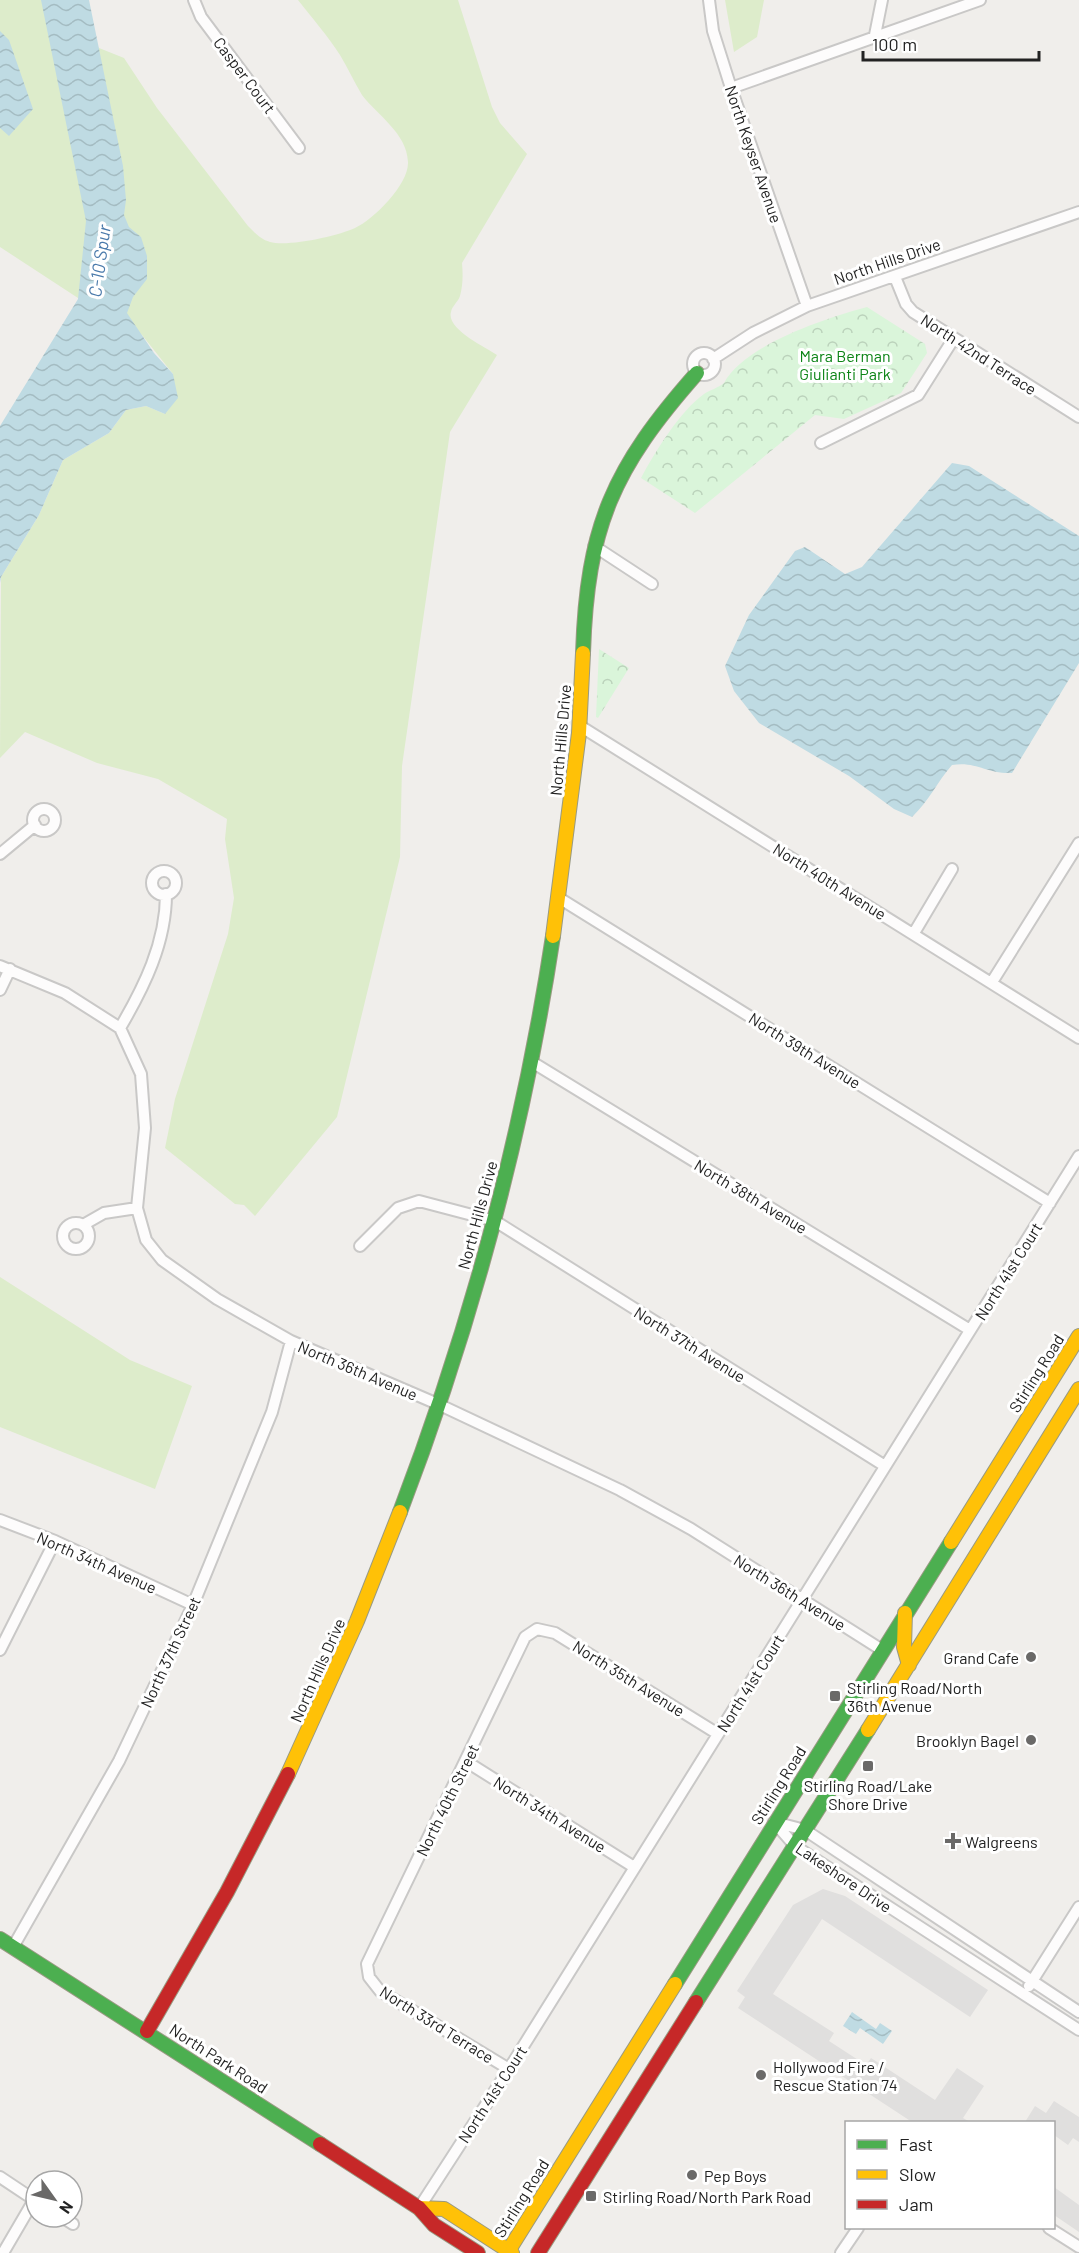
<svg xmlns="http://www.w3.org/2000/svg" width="1079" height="2253" viewBox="0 0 1079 2253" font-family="Barlow,sans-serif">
<defs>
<pattern id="park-crowns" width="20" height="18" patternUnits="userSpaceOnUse" patternTransform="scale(1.5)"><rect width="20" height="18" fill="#daf5da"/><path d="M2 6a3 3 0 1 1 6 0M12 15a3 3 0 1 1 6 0" fill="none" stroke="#bbd2bb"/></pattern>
<pattern id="water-waves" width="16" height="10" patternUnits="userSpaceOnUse" patternTransform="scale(1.5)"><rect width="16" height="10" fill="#bfdbe3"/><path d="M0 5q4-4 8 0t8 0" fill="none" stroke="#a4bcc2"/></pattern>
</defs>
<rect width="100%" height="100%" fill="#f0eeeb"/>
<path fill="#ddeccb" d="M 0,0 L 63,0 L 99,48 L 124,58 L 157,108 L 248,226 C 255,233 260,239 270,242 C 288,247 338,236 355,228 C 374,219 409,184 408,162 C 407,133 377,115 362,95 C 354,82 348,68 340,55 C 328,36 312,18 298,0 L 458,0 L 492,107 L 500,123 L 527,154 L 462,263 C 463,274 463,285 460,296 C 458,302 452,306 451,312 C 446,329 485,347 497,355 L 450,432 L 402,766 L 400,857 L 337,1117 L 255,1216 L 244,1205 L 235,1204 L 165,1148 L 175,1099 L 228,934 L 234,898 L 225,839 L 227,819 L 158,779 L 97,763 L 25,732 L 0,758 L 1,577 L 39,515 L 63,460 L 109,433 L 126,410 L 146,406 L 165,414 L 173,374 L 142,335 L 78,298 L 0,247 Z
M 725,0 L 764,0 L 757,37 L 734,52 Z
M 0,1277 L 130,1360 L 192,1386 L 155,1489 L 0,1427 Z"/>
<path fill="url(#park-crowns)" d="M 867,307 L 925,344 L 927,353 L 901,393 L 844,419 L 815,415 L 695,513 L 641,478 C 655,452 680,411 704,394 C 710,390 718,388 724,383 C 744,345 826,318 867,307 Z
M 599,649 L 629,668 L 598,718 L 596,717 Z"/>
<path fill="#e0dfde" d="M 823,1889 L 845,1896 L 988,1990 L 970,2017 L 822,1919 L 773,1994 L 834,2033 L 829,2041 L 866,2065 L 871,2058 L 935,2100 L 957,2068 L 984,2086 L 963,2118 L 970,2122 L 912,2122 L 738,2008 L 745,1997 L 737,1991 L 793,1905 Z
M 1054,2101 L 1079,2117 L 1079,2142 L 1073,2138 L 1068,2145 L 1054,2135 L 1054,2122 L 1025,2122 L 1035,2106 L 1046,2113 Z
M 1054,2187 L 1079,2205 L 1079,2232 L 1054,2215 Z"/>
<path fill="url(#water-waves)" d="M 41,0 L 89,0 L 123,166 L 126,200 L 124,215 L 129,227 L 141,237 L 147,256 L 147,279 L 133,297 L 127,313 L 154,353 L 173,374 L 178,398 L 165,414 L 146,406 L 126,410 L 109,433 L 63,460 L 39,515 L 1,577 L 0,583 L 0,426 L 78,299 L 86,221 Z
M 0,31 L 9,40 L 33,109 L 9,136 L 0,128 Z
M 952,463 L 969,466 L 1079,536 L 1079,663 L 1012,773 C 986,774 977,761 952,765 C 937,782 929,801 912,817 L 894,809 L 849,776 L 759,723 L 734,691 L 725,666 L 749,615 L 795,551 L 805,547 L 845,574 L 862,567 Z
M 852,2012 L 876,2029 L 880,2023 L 892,2031 L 883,2044 L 860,2028 L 856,2034 L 843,2026 Z"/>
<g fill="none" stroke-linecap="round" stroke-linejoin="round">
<g stroke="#c9c8c7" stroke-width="14">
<path id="street" d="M 194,0 L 201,17 L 299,148
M 709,0 L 713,31 L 731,88 L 807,306
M 875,35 L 882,0
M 731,88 L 980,0
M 895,277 L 906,304 L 913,312 L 1079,417
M693 364a11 11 0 1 1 22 0a11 11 0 1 1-22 0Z
M 713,359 L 753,333 L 807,306 L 1079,212
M 821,443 L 918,395 L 954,338
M 594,546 L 652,584
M 580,726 L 1079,1038
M33 820a11 11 0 1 1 22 0a11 11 0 1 1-22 0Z
M 0,854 L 35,825
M152 883a12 12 0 1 1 24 0a12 12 0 1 1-24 0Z
M 559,898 L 1050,1203
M 914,933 L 952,869
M 0,966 L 65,993 L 120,1028 L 141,1074 L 145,1128 L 137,1208 L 146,1240 L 162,1260 L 217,1299 L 291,1341 L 440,1405 L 620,1490 L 691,1529 L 882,1650
M 992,982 L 1079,843
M 0,990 L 10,969
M 120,1028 C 144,987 166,943 166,894
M 532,1062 L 970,1330
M63 1236a13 13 0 1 1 26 0a13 13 0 1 1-26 0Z
M 83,1225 L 104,1213 L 137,1208
M 360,1246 L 398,1208 L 419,1201 L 495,1221 L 885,1466
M 0,1520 L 55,1541 L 193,1605
M 0,1650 L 55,1541
M 467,1762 L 634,1867
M 774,1822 L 795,1846 L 1079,2030
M 774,1822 L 805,1830 L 1079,2012
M 13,1947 L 119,1761 L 193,1605 L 272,1412 L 291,1341
M 1029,1986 L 1079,1907
M 509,2069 L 380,1991 L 369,1977 L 367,1964 L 525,1637 L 537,1629 L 555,1633 L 718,1734
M 0,2177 L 36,2201
M 419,2208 L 509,2069 L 1079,1156
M 62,2217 L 73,2224
M 1049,2228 L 1079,2247
M 3,2253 L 34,2200
M 841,2253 L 858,2228"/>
</g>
<g stroke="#999a82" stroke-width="16">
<path id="fast" d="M 583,653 C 587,526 613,468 697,373
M 400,1512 C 471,1326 523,1134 553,936
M 0,1939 L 320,2144
M 675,1984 L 951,1542
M 696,2002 L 868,1730"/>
</g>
<g stroke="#999a82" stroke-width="16">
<path id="slow" d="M 553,936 L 579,733 L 583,653
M 951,1542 L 1079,1336
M 905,1613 L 904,1647 L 909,1665
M 868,1730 L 1079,1389
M 288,1774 L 357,1621 L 400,1512
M 419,2208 L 444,2209 L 512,2253
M 507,2253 L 675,1984"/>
</g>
<g stroke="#999a82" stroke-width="16">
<path id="jam" d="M 147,2031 L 227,1892 L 288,1774
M 320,2144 L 419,2208 L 434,2225 L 478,2253
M 538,2253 L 696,2002"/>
</g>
<use href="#street" stroke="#fdfcfc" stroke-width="10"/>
<use href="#fast" stroke="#4caf50" stroke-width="14"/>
<use href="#slow" stroke="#ffc107" stroke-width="14"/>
<use href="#jam" stroke="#c62828" stroke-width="14"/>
</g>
<g fill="#6a6968" stroke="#fff" stroke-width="2">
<circle cx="1031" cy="1657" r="6"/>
<rect x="829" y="1690" width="12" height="12" rx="3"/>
<circle cx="1031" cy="1740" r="6"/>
<rect x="862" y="1760" width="12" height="12" rx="3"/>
<path d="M950 1832h6v6h6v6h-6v6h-6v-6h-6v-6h6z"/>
<circle cx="761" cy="2075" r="6"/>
<circle cx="692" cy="2175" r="6"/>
<rect x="585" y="2190" width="12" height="12" rx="3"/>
</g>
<g text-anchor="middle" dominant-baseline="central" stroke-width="6" stroke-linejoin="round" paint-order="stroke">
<g font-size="16" fill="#222" stroke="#fff">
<text transform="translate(245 75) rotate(53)">Casper Court</text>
<text transform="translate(754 154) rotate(71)">North Keyser Avenue</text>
<text transform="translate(887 261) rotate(-19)">North Hills Drive</text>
<text transform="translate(979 354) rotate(33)">North 42nd Terrace</text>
<text transform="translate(560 740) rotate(-85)">North Hills Drive</text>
<text transform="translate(830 881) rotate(32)">North 40th Avenue</text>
<text transform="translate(805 1050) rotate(32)">North 39th Avenue</text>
<text transform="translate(751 1196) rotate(31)">North 38th Avenue</text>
<text transform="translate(477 1215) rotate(-75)">North Hills Drive</text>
<text transform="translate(1008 1271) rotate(-58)">North 41st Court</text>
<text transform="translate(690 1344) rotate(32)">North 37th Avenue</text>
<text transform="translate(358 1370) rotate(23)">North 36th Avenue</text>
<text transform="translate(1036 1373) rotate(-58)">Stirling Road</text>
<text transform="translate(97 1562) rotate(24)">North 34th Avenue</text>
<text transform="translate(790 1592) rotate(32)">North 36th Avenue</text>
<text transform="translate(170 1652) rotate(-65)">North 37th Street</text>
<text transform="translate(317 1670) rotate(-66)">North Hills Drive</text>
<text transform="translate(629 1678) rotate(32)">North 35th Avenue</text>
<text transform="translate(750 1683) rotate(-58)">North 41st Court</text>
<text transform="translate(778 1785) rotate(-58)">Stirling Road</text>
<text transform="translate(447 1800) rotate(-64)">North 40th Street</text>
<text transform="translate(550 1814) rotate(32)">North 34th Avenue</text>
<text transform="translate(844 1877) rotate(34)">Lakeshore Drive</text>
<text transform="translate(437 2024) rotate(32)">North 33rd Terrace</text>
<text transform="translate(219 2058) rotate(33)">North Park Road</text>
<text transform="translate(492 2094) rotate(-57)">North 41st Court</text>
<text transform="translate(521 2198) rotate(-58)">Stirling Road</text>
</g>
<g font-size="16" fill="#0c8416" stroke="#fff">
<text x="845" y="355">Mara Berman<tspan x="845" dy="18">Giulianti Park</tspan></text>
</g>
<g font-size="16" fill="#222" stroke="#fff" text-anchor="start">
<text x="1019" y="1657" text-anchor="end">Grand Cafe</text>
<text x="847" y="1687">Stirling Road/North<tspan x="847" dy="18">36th Avenue</tspan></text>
<text x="1019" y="1740" text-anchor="end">Brooklyn Bagel</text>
<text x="868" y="1785" text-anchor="middle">Stirling Road/Lake<tspan x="868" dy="18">Shore Drive</tspan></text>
<text x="965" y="1841">Walgreens</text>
<text x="773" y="2066">Hollywood Fire /<tspan x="773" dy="18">Rescue Station 74</tspan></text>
<text x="704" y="2175">Pep Boys</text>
<text x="603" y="2196">Stirling Road/North Park Road</text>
</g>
<g font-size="18" font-style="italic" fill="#4a7aab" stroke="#fff">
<text transform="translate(99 261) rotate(-82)">C-10 Spur</text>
</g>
</g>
<rect x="845" y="2121" width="210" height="108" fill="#ffffff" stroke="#a7a7a7" stroke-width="1.5"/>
<rect x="857" y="2140" width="30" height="9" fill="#4caf50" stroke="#a7a7a7" stroke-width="1.5"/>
<text x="899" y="2151" font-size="18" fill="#222222">Fast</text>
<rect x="857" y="2170" width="30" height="9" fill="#ffc107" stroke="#a7a7a7" stroke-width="1.5"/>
<text x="899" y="2181" font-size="18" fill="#222222">Slow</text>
<rect x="857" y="2200" width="30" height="9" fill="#c62828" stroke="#a7a7a7" stroke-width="1.5"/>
<text x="899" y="2211" font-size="18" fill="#222222">Jam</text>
<g transform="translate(54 2199) rotate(124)"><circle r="28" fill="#ffffff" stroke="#a7a7a7" stroke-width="1.5"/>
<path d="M0-4.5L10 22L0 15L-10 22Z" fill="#6a6968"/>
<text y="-9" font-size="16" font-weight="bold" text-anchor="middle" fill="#222222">N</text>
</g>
<path d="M863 51v9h176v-9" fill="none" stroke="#222222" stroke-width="3"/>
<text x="872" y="51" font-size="18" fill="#222222" stroke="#ffffff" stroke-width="4.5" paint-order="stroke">100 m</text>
</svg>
